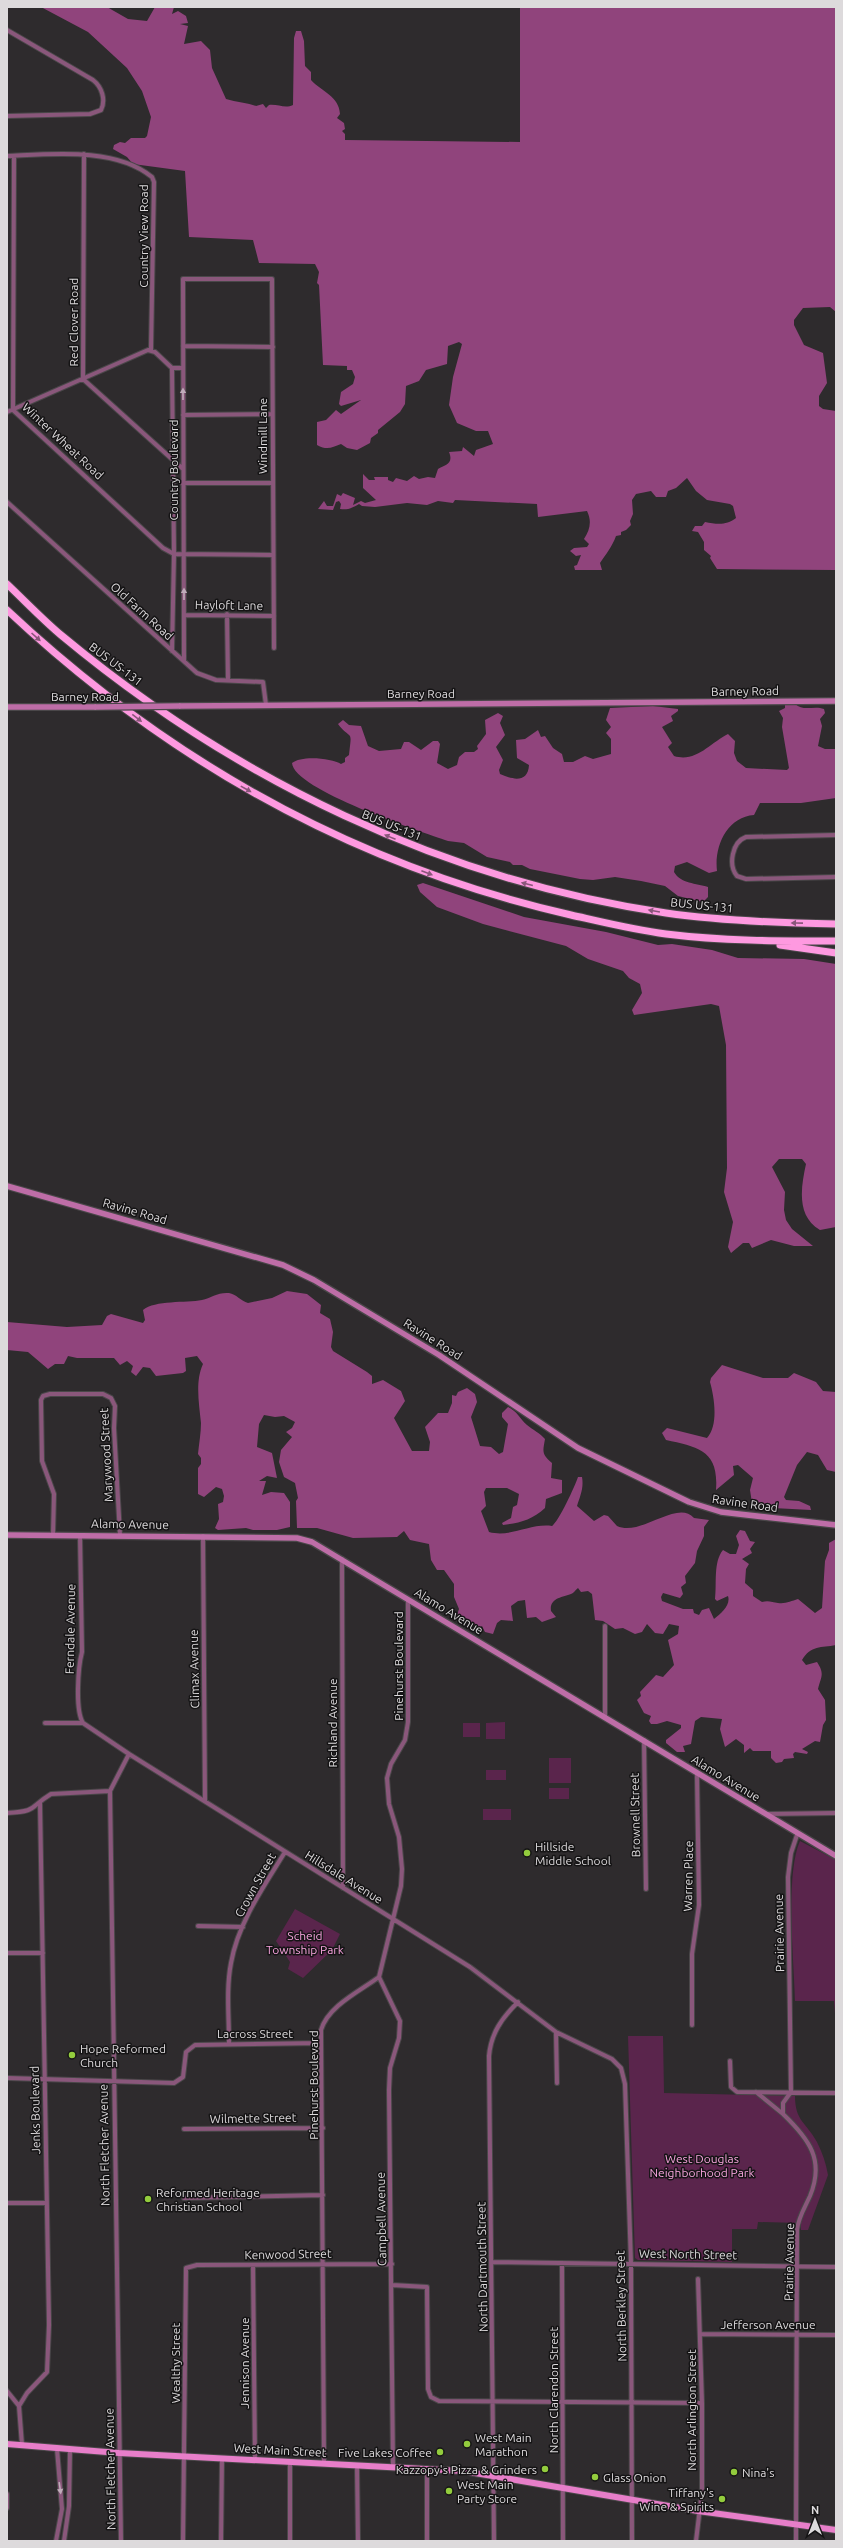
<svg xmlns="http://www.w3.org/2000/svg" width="843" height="2548" viewBox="0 0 843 2548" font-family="Ubuntu,sans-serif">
<rect width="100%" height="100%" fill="#2e2b2d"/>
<path fill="#5a254c" d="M 505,1722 L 505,1739 L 486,1739 L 486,1723 Z
M 463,1723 L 480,1723 L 480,1737 L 463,1737 Z
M 549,1758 L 571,1758 L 571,1783 L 549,1783 Z
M 486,1770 L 506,1770 L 506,1780 L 486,1780 Z
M 549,1788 L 569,1788 L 569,1799 L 549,1799 Z
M 483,1809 L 511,1809 L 511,1820 L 483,1820 Z
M 800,1841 L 836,1860 L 836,2026 L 834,2001 L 795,2001 C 794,1960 785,1875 800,1841 Z
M 295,1909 L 340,1934 L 332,1950 L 303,1978 L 288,1969 L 290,1962 L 276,1941 Z
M 628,2036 L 663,2036 L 664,2093 L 795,2096 C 795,2121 806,2122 817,2142 C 822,2152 826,2163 828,2175 L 808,2230 L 801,2230 L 801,2223 L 758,2222 L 757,2229 L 732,2229 L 732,2262 L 638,2260 L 635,2258 Z"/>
<path fill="#90447c" d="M 41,7 L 107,7 L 128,19 L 147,21 L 155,7 L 174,7 L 172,14 L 178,11 L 186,16 L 188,23 L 180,24 L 188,26 L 184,44 L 201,41 L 210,50 L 212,68 L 226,99 C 236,102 248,103 256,106 L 263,104 L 266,108 L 269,105 C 278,104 285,109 293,105 L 294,38 L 296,31 L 301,31 L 304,41 L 305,66 L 311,72 L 311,80 C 322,92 339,96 340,114 L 337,118 L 344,123 L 345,129 L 342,131 L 345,134 L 345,140 L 520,142 L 520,7 L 836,7 L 836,312 L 830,307 L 803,308 L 794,320 L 794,325 L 804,345 L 823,353 L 827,383 L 819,396 L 819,406 L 823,409 L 836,411 L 836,570 L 717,569 L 710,558 L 711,556 L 704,550 L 704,542 L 698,532 L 692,531 L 695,526 L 702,526 L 705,522 C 716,524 726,526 736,518 L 733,506 L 730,504 L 707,500 L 696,491 L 687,478 L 676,488 L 668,491 L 666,497 L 656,497 L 651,491 L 636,494 L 632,500 L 633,514 L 630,521 L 631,525 L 626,530 L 621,532 L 621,535 L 616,536 C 612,547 606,554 600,563 L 602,570 L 575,570 L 574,566 L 577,565 L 581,555 L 576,556 L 570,551 L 574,548 L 587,547 L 589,544 L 584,539 C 590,530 592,521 587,511 L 538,517 L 537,504 L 455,500 L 453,503 L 438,501 L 427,505 L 407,503 L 375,507 L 362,506 L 359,504 C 352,508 349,510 340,509 L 341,504 L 339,501 L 336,502 L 333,510 L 318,509 L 324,501 L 327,506 L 333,506 L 337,494 L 341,496 L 343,493 L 355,498 L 353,505 L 361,501 L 365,503 L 376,500 L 363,488 L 363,474 L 369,480 L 375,480 L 374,477 L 388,477 L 388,480 L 393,482 L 396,478 L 407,481 L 414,476 L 419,479 L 428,477 L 435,478 L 438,469 C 445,465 454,464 449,452 L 462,451 L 463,447 L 474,456 L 476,450 L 493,444 L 488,431 L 476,431 L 457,423 L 449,405 L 453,377 L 462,344 L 459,342 L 448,346 L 447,364 L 426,370 L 419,381 L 406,386 L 405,404 L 400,412 L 378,430 L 378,433 L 371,438 L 370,443 L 357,450 L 347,448 L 341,444 C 332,447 328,451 317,445 L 317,422 L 326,420 L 336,410 L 341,414 L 361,400 L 341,406 L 339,404 L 341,392 L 353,384 L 355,377 L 352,370 L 347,370 L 347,366 L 323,365 L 319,285 L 317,283 L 319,272 L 315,264 L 259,263 L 253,240 L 189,237 L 185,171 L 133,164 L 127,157 L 113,149 L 114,145 L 120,142 L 125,143 L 131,138 L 145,138 L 147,136 L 151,117 L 142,91 L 127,68 L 88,32 Z
M 795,704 C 804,712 814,705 824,709 L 825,713 L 820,719 L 822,726 L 818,746 L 825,749 L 836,749 L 836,798 L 801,803 L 760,803 L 754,815 C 727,817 714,846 717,871 L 709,873 L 687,862 L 675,866 L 674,872 C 681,884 696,883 708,887 L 708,897 L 703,902 L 678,896 L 665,886 L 641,881 L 615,877 L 593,880 L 580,879 L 530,869 L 522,865 L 513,865 L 510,862 L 487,857 L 464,843 L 448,841 C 420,831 294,790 292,763 C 301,755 332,758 341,764 L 345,762 L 345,758 L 349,755 C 352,727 352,742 338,724 L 343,720 L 349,725 L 361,726 L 368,746 L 379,751 L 401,749 L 404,742 L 409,742 L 421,750 L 433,741 L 438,741 L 440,744 L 437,763 L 448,769 L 457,765 L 459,757 L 465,752 L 474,752 L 478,749 L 477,746 L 486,734 L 485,720 L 498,713 L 503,716 L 500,723 L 505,735 L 496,747 L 503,760 L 499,770 L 500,774 C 513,780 528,783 529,765 L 517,758 L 516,740 L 525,739 L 538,730 L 541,737 L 545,736 L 553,748 L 562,754 L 564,762 L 573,762 L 585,756 L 593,759 L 611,754 L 611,739 L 606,733 L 611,727 L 606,720 L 610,708 L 653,706 L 678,709 L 678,711 L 671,716 L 673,721 L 662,727 L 672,743 L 668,747 L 674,756 C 696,763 710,743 728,734 L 735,741 L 734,753 L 737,761 L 746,768 L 787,770 L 789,768 L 782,727 L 783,718 L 779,711 L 785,708 L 785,705 Z
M 423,883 L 524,917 L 606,932 L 658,945 L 672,944 L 712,950 L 738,958 L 804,959 L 836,964 L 836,1227 L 820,1230 C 796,1216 801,1187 806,1164 L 802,1159 L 779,1159 L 772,1167 L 785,1192 L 784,1210 L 786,1220 L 792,1229 L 813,1246 L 794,1246 L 771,1240 L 752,1248 L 749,1243 L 743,1243 L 731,1253 L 728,1247 L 733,1222 L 724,1192 L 727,1168 L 726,1045 L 719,1006 L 711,1004 L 634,1015 L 632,1010 L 642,993 L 640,984 L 629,978 L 623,971 L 588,959 L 566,946 L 483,924 L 437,907 L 420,892 L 417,885 Z
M 287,1291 L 307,1294 L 321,1305 L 320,1313 L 330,1319 L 333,1332 L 331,1347 L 333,1351 L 367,1372 L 372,1376 L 372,1384 L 383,1380 L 401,1391 L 405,1401 L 394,1418 L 412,1451 L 429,1451 L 430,1442 L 425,1427 L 438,1413 L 448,1413 L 452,1403 L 452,1395 L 456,1396 L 458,1392 L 467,1388 L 475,1394 L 477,1402 L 471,1417 L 480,1446 L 491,1447 L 499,1454 L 503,1452 L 508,1424 L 502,1417 L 502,1413 L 508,1407 C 517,1411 520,1419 527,1425 C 533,1430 540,1433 545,1439 C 543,1451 541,1454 552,1463 L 551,1478 L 562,1480 L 562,1493 L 546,1499 L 545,1508 C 532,1520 520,1523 503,1525 L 502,1523 L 511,1518 L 513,1507 L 517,1505 L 519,1494 L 507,1488 L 486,1488 L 484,1492 L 486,1506 L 481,1511 L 489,1532 C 511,1538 530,1523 552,1526 C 559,1521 575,1486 578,1477 L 582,1477 C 584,1488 580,1496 577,1506 L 594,1521 L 604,1515 L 608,1516 L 617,1526 C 641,1537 677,1499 694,1518 L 709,1520 L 704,1527 L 704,1536 L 697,1551 L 695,1563 L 685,1576 L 686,1583 L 681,1587 L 683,1594 L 680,1598 L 663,1593 L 661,1597 L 662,1601 L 683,1609 L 693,1609 L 694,1613 L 699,1615 L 702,1610 L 709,1608 L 714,1619 C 721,1614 731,1605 728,1596 L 717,1601 L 715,1599 C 717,1584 713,1562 723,1550 L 730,1554 L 736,1554 L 739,1545 L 736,1536 L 740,1530 L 745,1531 L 750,1541 L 755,1542 L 750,1549 L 752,1553 L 742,1559 L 749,1564 L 746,1569 L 745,1583 L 753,1590 L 753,1596 L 762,1602 C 768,1600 772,1602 778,1603 C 786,1604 791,1601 798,1599 L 815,1613 L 822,1608 L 825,1561 L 829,1550 L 829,1543 L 836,1539 L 836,1645 C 821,1648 811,1645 802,1660 L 806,1665 L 817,1662 C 825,1674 821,1677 818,1689 L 825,1700 L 826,1720 L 823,1725 L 820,1742 L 815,1741 L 802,1749 L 808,1752 L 807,1754 L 795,1752 L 793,1754 L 794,1758 L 784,1759 L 782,1762 L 776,1763 L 771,1758 L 771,1751 L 753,1751 L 750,1748 L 744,1753 L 744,1745 L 736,1739 L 725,1747 L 720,1729 L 722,1719 L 701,1717 L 695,1721 L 691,1744 L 683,1746 L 685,1752 L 677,1752 L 666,1743 L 666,1740 L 681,1728 L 681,1725 L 667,1721 L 657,1724 L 651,1724 L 649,1721 L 651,1716 L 644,1713 L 637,1700 L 641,1696 L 640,1692 L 656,1675 L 663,1677 L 674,1665 L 668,1640 L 678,1634 L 679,1626 L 669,1624 L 663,1634 L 655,1633 L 647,1624 L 642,1632 L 635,1634 L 623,1628 L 615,1629 L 603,1621 L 595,1620 L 592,1594 L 588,1591 L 581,1592 L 578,1588 C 575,1590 574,1593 571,1594 C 563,1597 549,1598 551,1611 L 556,1617 L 542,1622 L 536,1617 L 527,1618 L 525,1600 L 518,1601 L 511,1606 L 513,1621 L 501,1620 L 497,1623 L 493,1634 L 485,1632 L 482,1626 L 478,1629 L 459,1619 L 457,1615 L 459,1609 L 454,1597 L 454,1584 L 444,1570 L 437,1570 L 431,1560 L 429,1544 L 410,1540 L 404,1531 L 397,1537 L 353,1538 L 317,1528 L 297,1528 L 296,1501 L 298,1498 L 295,1483 L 284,1477 L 279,1462 L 281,1450 L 292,1437 L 286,1432 L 292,1428 L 295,1422 L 284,1416 L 275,1417 L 264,1415 L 259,1424 L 257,1447 L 272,1453 L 277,1478 L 267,1476 L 259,1481 L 266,1481 L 262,1495 L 271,1492 L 284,1493 L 290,1502 L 290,1527 L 277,1530 L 253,1530 L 246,1528 L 218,1530 L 215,1528 L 219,1519 L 218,1504 L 223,1502 L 224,1496 L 222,1489 L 216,1487 L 204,1497 L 198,1494 L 198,1468 L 201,1464 L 201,1458 L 198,1454 C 199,1443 201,1433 201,1423 C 199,1404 195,1381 203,1364 L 197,1356 L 185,1358 L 186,1371 L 183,1373 L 156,1376 L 150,1368 L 143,1367 L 136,1376 L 131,1372 L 133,1366 L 127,1361 L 120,1365 L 114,1358 L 77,1358 L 68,1356 L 64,1364 L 55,1364 L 48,1369 L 28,1352 L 7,1350 L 7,1322 L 67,1327 L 102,1325 L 107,1316 L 111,1314 L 143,1323 L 145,1320 L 143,1310 C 155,1300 186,1303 202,1300 C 211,1298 218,1292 229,1293 C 236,1294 241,1301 248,1303 L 272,1298 Z
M 722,1365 L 763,1378 L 788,1378 L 794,1373 L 816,1382 L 823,1391 L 836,1392 L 836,1472 L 827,1470 L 818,1455 L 807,1452 L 797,1465 L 784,1497 L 786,1500 L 799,1501 L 810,1506 L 811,1510 L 773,1508 L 752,1503 L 750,1490 L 753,1478 L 738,1465 L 733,1466 L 734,1475 L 716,1490 C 719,1450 698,1447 666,1440 L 662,1433 L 667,1428 L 707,1438 C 719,1425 714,1396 710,1382 L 711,1378 Z"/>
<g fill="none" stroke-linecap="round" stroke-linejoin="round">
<g stroke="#4a4749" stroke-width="6">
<path id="street" d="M 7,30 L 93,80 C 102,87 106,100 101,110 L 90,114 L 7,116
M 84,154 L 83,379 L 183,469
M 7,156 C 52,154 116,147 152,177 L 154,182 L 151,350
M 14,156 L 13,410 L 163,548 L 174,554 L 273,555
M 183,346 L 273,347
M 172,368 L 174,554 L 172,651
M 7,412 L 148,350 L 155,352 L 172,368 L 183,368
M 183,415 L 272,414
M 182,483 L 272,483
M 7,502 L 197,673 L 216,680 L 263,682 L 266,705
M 227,614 L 228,680
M 184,615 L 274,616
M 184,661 L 183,279 L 272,279 L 274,648
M 836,835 L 746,837 C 732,842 728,865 737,876 L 746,879 L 836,877
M 53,1535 L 54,1494 L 42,1461 L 41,1400 L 43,1396 L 50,1394 L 103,1394 L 111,1398 L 115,1406 L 114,1428 L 120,1535
M 80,1535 L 82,1652 C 78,1667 75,1710 83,1723
M 203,1536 L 205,1801
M 342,1559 L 343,1888
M 605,1626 L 605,1717
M 45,1723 L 83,1723 L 129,1754 L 470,1967 L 556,2032 L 612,2059 L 621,2068 L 625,2084 L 631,2263 L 632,2541
M 644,1740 L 646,1889
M 7,1813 C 39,1811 28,1808 51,1794 L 110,1791
M 766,1814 L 836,1813
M 198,1926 L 243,1927
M 7,1953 L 43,1953
M 379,1977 L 400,2021 L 399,2038 L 390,2068 L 389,2090 L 393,2467
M 692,2025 L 692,1954 L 699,1905 L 697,1774
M 556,2032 L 557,2083
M 229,2043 C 229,2016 226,1989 231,1963 C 238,1923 264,1886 285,1852
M 730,2061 L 731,2087 L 737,2092 L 836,2093
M 7,2078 L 174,2083 L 183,2077 L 186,2052 L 195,2045 L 320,2043
M 756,2092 L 783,2114
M 184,2129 L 323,2128
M 184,2198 L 323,2195
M 7,2203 L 46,2203
M 491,2262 L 836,2267
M 562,2263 L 563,2541
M 253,2265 L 255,2460
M 392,2285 L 427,2287 L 428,2389 L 431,2397 L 439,2401 L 702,2403
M 701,2334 L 836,2335
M 7,2391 L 19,2406 L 22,2445
M 19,2406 L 27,2393 L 47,2372 L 49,2325 L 40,1803
M 290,2461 L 290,2541
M 324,2463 L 321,2030 C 328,2006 360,1991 379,1977 L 401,1886 L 402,1869 L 399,1837 L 389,1804 L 387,1778 L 391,1764 L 405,1740 L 408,1722 L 408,1600
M 357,2465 L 358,2541
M 427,2469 L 427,2541
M 7,2494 L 7,2508
M 56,2541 L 62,2509 L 57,2449
M 64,2541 L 69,2506 L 70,2450
M 121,2541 L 110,1791 L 129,1754
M 183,2541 L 186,2268 L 197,2265 L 392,2264
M 221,2541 L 222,2458
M 494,2541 L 489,2056 C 491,2033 502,2018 518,2002
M 696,2541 L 702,2491 L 702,2403 L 698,2279
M 796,2541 L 797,2230 C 798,2218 805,2207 810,2196 C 825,2160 809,2139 783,2114 L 783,2103 L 791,2092 L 788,1877 L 791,1853 L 797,1835"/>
</g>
<g stroke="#4a4749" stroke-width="8">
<path id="secondary" d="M 179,706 L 836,701
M 7,707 L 96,707
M 7,1186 L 283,1265 L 314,1280 L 439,1355 L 578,1448 L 689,1502 L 721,1512 L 836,1525
M 7,1535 L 297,1538 L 312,1542 L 836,1856"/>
</g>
<g stroke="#4a4749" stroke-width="8">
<path id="primary" d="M 7,2444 L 119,2453 L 463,2471 L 698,2511 L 836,2530"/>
</g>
<g stroke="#4a4749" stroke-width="9">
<path id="highway" d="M 7,584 C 25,601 42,619 61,635 C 234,779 442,880 666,913 C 722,921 779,923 836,924
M 7,610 C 168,761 355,866 571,915 C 602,922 634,930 666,934 C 722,941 779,941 836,941
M 780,945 L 836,953"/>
</g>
<use href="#street" stroke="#8a577b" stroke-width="4"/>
<use href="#secondary" stroke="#be6da7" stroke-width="5.5"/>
<use href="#primary" stroke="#e77ec9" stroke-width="6"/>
<use href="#highway" stroke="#fe99e0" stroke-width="7"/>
<g stroke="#4a4749" stroke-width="8" stroke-linecap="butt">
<path id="secondary-bridge" d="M 96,707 L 179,706"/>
</g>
<use href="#secondary-bridge" stroke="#be6da7" stroke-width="5.5"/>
</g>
<defs><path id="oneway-solid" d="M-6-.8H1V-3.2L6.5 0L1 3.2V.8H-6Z"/></defs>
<g fill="#c0acba">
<use href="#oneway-solid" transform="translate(183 394) rotate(-90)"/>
<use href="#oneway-solid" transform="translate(184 594) rotate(-90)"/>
<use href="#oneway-solid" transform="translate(60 2488) rotate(82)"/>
</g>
<g fill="#8a567a">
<use href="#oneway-solid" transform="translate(36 637) rotate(42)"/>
<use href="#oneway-solid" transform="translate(137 718) rotate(38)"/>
<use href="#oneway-solid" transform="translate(246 789) rotate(29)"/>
<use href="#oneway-solid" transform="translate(390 837) rotate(-158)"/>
<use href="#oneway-solid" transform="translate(427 873) rotate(21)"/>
<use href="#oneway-solid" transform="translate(527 884) rotate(-166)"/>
<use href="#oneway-solid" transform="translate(654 911) rotate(-170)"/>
<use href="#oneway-solid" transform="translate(797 923) rotate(-179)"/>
</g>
<g fill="#93cc3d" stroke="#151415" stroke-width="1.5">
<circle cx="527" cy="1853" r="4"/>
<circle cx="72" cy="2055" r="4"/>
<circle cx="148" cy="2199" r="4"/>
<circle cx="467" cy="2444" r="4"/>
<circle cx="440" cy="2452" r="4"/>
<circle cx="545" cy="2469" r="4"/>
<circle cx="734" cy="2472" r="4"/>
<circle cx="595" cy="2477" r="4"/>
<circle cx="449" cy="2491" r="4"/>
<circle cx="722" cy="2499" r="4"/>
</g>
<g text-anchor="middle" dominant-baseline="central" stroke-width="3" stroke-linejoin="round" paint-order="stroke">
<g font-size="12" fill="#dddadc" stroke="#151415">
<text transform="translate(143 236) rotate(-90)">Country View Road</text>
<text transform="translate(73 322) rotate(-90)">Red Clover Road</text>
<text transform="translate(262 436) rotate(-90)">Windmill Lane</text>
<text transform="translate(63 441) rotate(43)">Winter Wheat Road</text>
<text transform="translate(173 470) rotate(-90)">Country Boulevard</text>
<text transform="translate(229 605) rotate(1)">Hayloft Lane</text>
<text transform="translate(142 611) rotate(42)">Old Farm Road</text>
<text transform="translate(116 664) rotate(37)">BUS US-131</text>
<text transform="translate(745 691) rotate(-1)">Barney Road</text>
<text x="421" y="693">Barney Road</text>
<text x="85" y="696">Barney Road</text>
<text transform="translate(392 825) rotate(22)">BUS US-131</text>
<text transform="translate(702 905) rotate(6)">BUS US-131</text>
<text transform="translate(135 1211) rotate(16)">Ravine Road</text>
<text transform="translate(433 1339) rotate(32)">Ravine Road</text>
<text transform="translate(106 1455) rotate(-93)">Marywood Street</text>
<text transform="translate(745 1503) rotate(8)">Ravine Road</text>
<text transform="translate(130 1524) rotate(1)">Alamo Avenue</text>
<text transform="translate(449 1611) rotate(31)">Alamo Avenue</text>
<text transform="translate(70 1629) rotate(-89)">Ferndale Avenue</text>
<text transform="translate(398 1666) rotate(-90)">Pinehurst Boulevard</text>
<text transform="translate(194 1669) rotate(-91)">Climax Avenue</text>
<text transform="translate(332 1723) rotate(-90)">Richland Avenue</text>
<text transform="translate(726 1778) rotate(31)">Alamo Avenue</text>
<text transform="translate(635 1815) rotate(-91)">Brownell Street</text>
<text transform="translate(688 1876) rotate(-89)">Warren Place</text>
<text transform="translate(344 1877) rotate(32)">Hillsdale Avenue</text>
<text transform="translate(255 1885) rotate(-61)">Crown Street</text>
<text transform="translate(779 1933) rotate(-91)">Prairie Avenue</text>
<text x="255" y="2033">Lacross Street</text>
<text transform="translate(313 2085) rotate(-90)">Pinehurst Boulevard</text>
<text transform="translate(35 2110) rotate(-91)">Jenks Boulevard</text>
<text transform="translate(253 2118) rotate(-1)">Wilmette Street</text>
<text transform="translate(104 2145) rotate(-91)">North Fletcher Avenue</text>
<text transform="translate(381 2219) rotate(-91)">Campbell Avenue</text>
<text transform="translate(288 2254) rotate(-1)">Kenwood Street</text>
<text transform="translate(688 2254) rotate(1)">West North Street</text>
<text transform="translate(789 2262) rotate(-89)">Prairie Avenue</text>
<text transform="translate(482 2267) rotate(-91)">North Dartmouth Street</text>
<text transform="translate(621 2306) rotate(-91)">North Berkley Street</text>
<text x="768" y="2324">Jefferson Avenue</text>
<text transform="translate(175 2363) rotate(-90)">Wealthy Street</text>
<text transform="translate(244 2363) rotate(-90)">Jennison Avenue</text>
<text transform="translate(553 2390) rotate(-90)">North Clarendon Street</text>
<text transform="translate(691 2410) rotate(-90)">North Arlington Street</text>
<text transform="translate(280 2450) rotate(3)">West Main Street</text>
<text transform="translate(110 2469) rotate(-91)">North Fletcher Avenue</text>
</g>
<g font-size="12" fill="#dddadc" stroke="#151415" text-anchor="start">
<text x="535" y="1846">Hillside<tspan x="535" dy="14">Middle School</tspan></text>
<text x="80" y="2048">Hope Reformed<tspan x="80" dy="14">Church</tspan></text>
<text x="156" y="2192">Reformed Heritage<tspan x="156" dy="14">Christian School</tspan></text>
<text x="475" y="2437">West Main<tspan x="475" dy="14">Marathon</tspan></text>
<text x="432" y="2452" text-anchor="end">Five Lakes Coffee</text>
<text x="537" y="2469" text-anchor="end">Kazzopy's Pizza &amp; Grinders</text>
<text x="742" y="2472">Nina's</text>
<text x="603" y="2477">Glass Onion</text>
<text x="457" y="2484">West Main<tspan x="457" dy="14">Party Store</tspan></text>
<text x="714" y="2492" text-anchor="end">Tiffany's<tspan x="714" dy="14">Wine &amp; Spirits</tspan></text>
</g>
<g font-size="12" fill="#f7a3dd" stroke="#151415">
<text x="305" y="1935">Scheid<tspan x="305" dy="14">Township Park</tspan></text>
<text x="702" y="2158">West Douglas<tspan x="702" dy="14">Neighborhood Park</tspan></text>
</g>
</g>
<rect width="843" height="2548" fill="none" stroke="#dddadc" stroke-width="16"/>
<g transform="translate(815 2520)" stroke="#151415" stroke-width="3" paint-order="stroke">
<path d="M0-3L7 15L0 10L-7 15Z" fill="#dddadc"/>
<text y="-6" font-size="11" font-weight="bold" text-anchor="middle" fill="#dddadc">N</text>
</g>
</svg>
